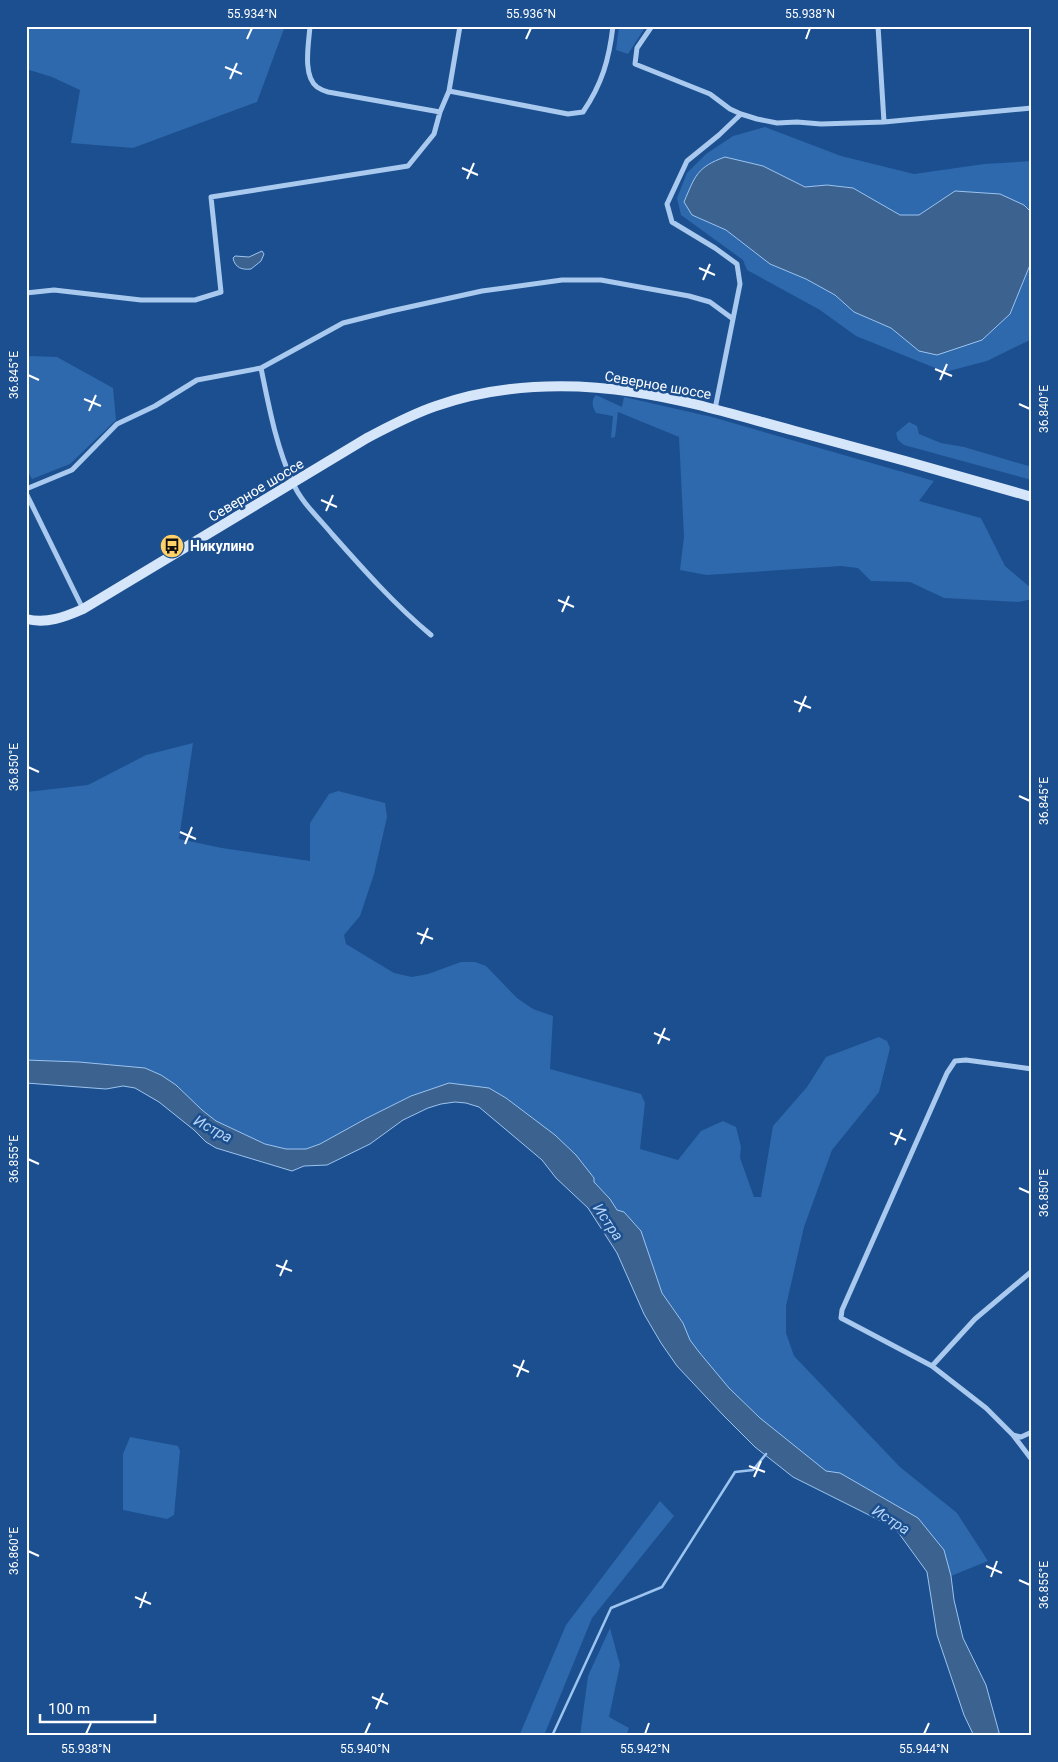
<svg xmlns="http://www.w3.org/2000/svg" width="1058" height="1762" viewBox="0 0 1058 1762" font-family="Roboto,sans-serif">
<rect width="100%" height="100%" fill="#1b4f8f"/>
<path fill="#2e69ad" d="M 26,26 L 285,26 L 257,102 L 133,148 L 71,143 L 80,90 L 52,77 L 26,69 Z
M 619,26 L 646,26 L 628,54 L 616,50 Z
M 765,127 L 841,156 L 914,174 L 984,164 L 1032,161 L 1032,213 L 1024,205 L 955,191 L 919,215 L 900,215 L 853,188 L 827,185 L 805,187 L 763,166 L 692,215 L 726,230 L 770,264 L 806,279 L 835,295 L 854,312 L 891,328 L 919,351 L 1010,314 L 1032,260 L 1032,339 L 987,361 L 945,372 L 856,336 L 820,310 L 747,270 L 743,260 L 681,215 L 677,198 L 687,173 L 706,154 L 733,136 Z
M 31,356 L 57,357 L 113,388 L 116,420 L 70,464 L 32,479 L 26,469 L 26,358 Z
M 596,395 L 622,407 L 624,397 L 712,417 L 934,481 L 919,501 L 981,518 L 1005,566 L 1032,589 L 1032,599 L 1019,602 L 944,598 L 910,582 L 871,581 L 858,568 L 841,566 L 706,575 L 680,570 L 684,537 L 679,437 L 618,412 L 615,437 L 611,438 L 613,416 L 596,413 C 592,407 591,400 596,395 Z
M 909,422 L 917,426 L 919,434 L 941,443 L 964,447 L 1032,467 L 1032,480 L 904,445 L 898,440 L 896,433 Z
M 193,743 L 179,839 L 222,848 L 310,861 L 310,823 L 329,794 L 338,791 L 385,803 L 387,817 L 374,874 L 360,916 L 344,935 L 346,944 L 394,973 L 412,977 L 428,974 L 461,962 L 475,962 L 486,966 L 517,998 L 533,1009 L 553,1016 L 550,1069 L 641,1094 L 645,1103 L 640,1149 L 678,1160 L 701,1131 L 723,1121 L 736,1127 L 741,1147 L 740,1158 L 754,1197 L 761,1197 L 773,1126 L 807,1087 L 826,1057 L 879,1037 L 887,1041 L 890,1048 L 879,1092 L 832,1150 L 804,1227 L 786,1306 L 786,1333 L 794,1356 L 900,1467 L 957,1513 L 988,1561 L 951,1576 L 944,1550 L 918,1518 L 840,1474 L 826,1472 L 760,1418 L 729,1388 L 699,1352 L 690,1340 L 683,1323 L 662,1293 L 641,1231 L 624,1213 L 617,1210 L 610,1199 L 594,1182 L 594,1178 L 576,1155 L 555,1135 L 506,1098 L 489,1088 L 449,1083 L 411,1096 L 367,1118 L 320,1144 L 306,1149 L 286,1149 L 265,1144 L 216,1121 L 202,1110 L 176,1085 L 161,1075 L 145,1068 L 79,1062 L 26,1060 L 26,792 L 88,785 L 146,755 Z
M 130,1437 L 178,1446 L 180,1451 L 174,1515 L 167,1519 L 123,1510 L 123,1454 Z
M 660,1501 L 674,1516 L 592,1618 L 545,1733 L 552,1736 L 519,1736 L 566,1625 Z
M 610,1628 L 620,1665 L 609,1717 L 629,1728 L 626,1736 L 580,1736 L 588,1676 Z"/>
<path fill="#3c6290" stroke="#9cc4f0" d="M 725,157 L 763,166 L 805,187 L 827,185 L 853,188 L 900,215 L 919,215 L 955,191 L 1000,194 L 1024,205 L 1032,213 L 1032,260 L 1010,314 L 982,340 L 937,355 L 919,351 L 891,328 L 854,312 L 835,295 L 806,279 L 770,264 L 726,230 L 692,215 L 684,202 C 695,176 697,167 725,157 Z
M 262,251 L 264,254 L 261,261 L 251,269 C 242,270 235,268 233,258 L 235,256 L 249,257 Z
M 26,1060 L 79,1062 L 145,1068 L 161,1075 L 176,1085 L 202,1110 L 216,1121 L 265,1144 L 286,1149 L 306,1149 L 320,1144 L 367,1118 L 411,1096 L 449,1083 L 489,1088 L 506,1098 L 555,1135 L 576,1155 L 594,1178 L 594,1182 L 610,1199 L 617,1210 L 624,1212 L 641,1231 L 662,1293 L 683,1323 L 690,1340 L 699,1352 L 729,1388 L 760,1418 L 826,1471 L 840,1473 L 918,1518 L 944,1550 L 951,1576 L 954,1600 L 963,1638 L 986,1685 L 1000,1736 L 974,1736 L 964,1715 L 937,1635 L 927,1572 L 895,1528 L 793,1477 L 755,1447 L 723,1415 L 677,1366 L 661,1343 L 644,1314 L 617,1253 L 588,1208 L 556,1178 L 542,1160 L 479,1107 L 466,1103 L 455,1102 L 441,1104 L 428,1108 L 403,1120 L 370,1144 L 327,1165 L 304,1166 L 292,1171 L 216,1148 L 206,1142 L 194,1130 L 159,1102 L 135,1088 L 123,1086 L 106,1089 L 26,1083 Z"/>
<g fill="none" stroke-linecap="round" stroke-linejoin="round">
<path stroke="#9cc4f0" stroke-width="2.5" d="M 552,1736 L 611,1608 L 662,1587 L 735,1472 L 753,1470 L 766,1454"/>
<path stroke="#a9c9ee" stroke-width="5" d="M 310,26 C 309,42 302,76 317,87 C 320,89 324,91 328,92 L 440,112
M 652,26 L 637,48 L 635,64 L 710,94 L 730,109 L 741,114
M 878,26 L 884,122
M 449,91 L 568,114 L 583,112 C 602,84 609,60 613,26
M 26,293 L 54,290 L 141,300 L 195,300 L 221,292 L 211,197 L 408,166 L 434,134 L 440,112 L 449,91 L 460,26
M 261,368 C 269,407 276,446 293,483 C 301,502 319,518 332,534 C 363,569 395,605 431,635
M 715,409 L 740,284 L 737,264 L 715,248 L 672,222 L 667,204 L 687,161 L 719,135 L 741,114 L 757,119 L 777,123 L 797,122 L 821,124 L 884,122 L 1032,108
M 26,489 L 72,470 L 117,424 L 155,406 L 197,380 L 261,368 L 343,323 L 391,311 L 482,291 L 562,280 L 601,280 L 689,296 L 710,302 L 733,319
M 26,493 L 83,609
M 1032,1069 L 966,1060 L 955,1061 L 947,1073 L 842,1310 L 841,1318 L 932,1366 L 986,1408 L 1013,1435 L 1021,1437 L 1032,1432
M 932,1366 L 975,1319 L 1032,1271
M 1013,1435 L 1032,1460"/>
<path stroke="#d6e6fa" stroke-width="10" d="M 26,619 C 47,624 65,617 83,609 L 367,438 C 390,426 412,414 436,406 C 498,384 569,382 634,392 C 688,400 742,417 795,431 C 874,452 953,474 1032,497"/>
</g>
<path fill="none" stroke="#fff" stroke-width="2" d="M 247,39 L 252,28M 526,39 L 531,28M 806,39 L 810,28M 225,67 L 242,74M 230,79 L 237,63M 462,168 L 478,175M 467,179 L 474,163M 699,268 L 715,275M 703,280 L 710,264M 935,369 L 952,376M 28,375 L 39,380M 940,380 L 947,364M 84,399 L 101,406M 1019,404 L 1030,409M 89,411 L 96,395M 321,500 L 337,507M 326,511 L 333,495M 558,600 L 574,607M 562,612 L 569,596M 794,701 L 811,708M 799,712 L 806,696M 28,767 L 39,772M 1019,796 L 1030,801M 180,832 L 196,839M 185,844 L 192,827M 417,933 L 433,939M 421,944 L 428,928M 654,1033 L 670,1040M 658,1044 L 665,1028M 890,1133 L 906,1140M 895,1145 L 902,1129M 28,1159 L 39,1164M 1019,1188 L 1030,1193M 276,1265 L 292,1271M 280,1276 L 287,1260M 513,1365 L 529,1372M 517,1377 L 524,1360M 749,1466 L 765,1472M 754,1477 L 761,1461M 28,1551 L 39,1556M 986,1566 L 1002,1573M 991,1577 L 997,1561M 1019,1580 L 1030,1585M 135,1597 L 151,1604M 140,1608 L 146,1592M 372,1697 L 388,1704M 376,1709 L 383,1693M 86,1734 L 91,1723M 365,1734 L 370,1723M 645,1734 L 649,1723M 924,1734 L 929,1723"/>
<defs>
<g id="bus-disc" transform="scale(1.25)"><circle r="9.5" fill="#ffd166" stroke="#1b4f8f"/><path d="M-5-6H5V4H4V6H2V4H-2V6H-4V4H-5ZM-3.5-4V0h7V-4ZM-3.5 1.2v1.5H-2V1.2ZM2 1.2v1.5H3.5V1.2Z" fill="#111"/></g>
</defs>
<g fill-rule="evenodd">
<use href="#bus-disc" x="172" y="546"/>
</g>
<g text-anchor="middle" dominant-baseline="central" stroke-width="5" stroke-linejoin="round" paint-order="stroke">
<g font-size="14" fill="#fff" stroke="#1b4f8f">
<text transform="translate(658 385) rotate(10)">Северное шоссе</text>
<text transform="translate(256 490) rotate(-31)">Северное шоссе</text>
</g>
<g font-size="14" font-weight="bold" fill="#fff" stroke="#1b4f8f" text-anchor="start">
<text x="190" y="546">Никулино</text>
</g>
<g font-size="15" font-style="italic" fill="#b5d3f5" stroke="#1b4f8f">
<text transform="translate(213 1129) rotate(28)">Истра</text>
<text transform="translate(608 1222) rotate(56)">Истра</text>
<text transform="translate(891 1520) rotate(32)">Истра</text>
</g>
</g>
<rect width="1058" height="1762" fill="none" stroke="#1b4f8f" stroke-width="55"/>
<path d="M40 1714v8h115v-8" fill="none" stroke="#ffffff" stroke-width="2.5"/>
<text x="48" y="1714" font-size="15" fill="#ffffff" stroke="#1b4f8f" stroke-width="4" paint-order="stroke">100 m</text>
<rect x="28" y="28" width="1002" height="1706" fill="none" stroke="#fff" stroke-width="2"/>
<g font-size="12" text-anchor="middle" fill="#fff">
<text x="252" y="18">55.934°N</text>
<text x="531" y="18">55.936°N</text>
<text x="810" y="18">55.938°N</text>
<text transform="translate(14 375) rotate(-90)" y="4">36.845°E</text>
<text transform="translate(1044 409) rotate(-90)" y="4">36.840°E</text>
<text transform="translate(14 767) rotate(-90)" y="4">36.850°E</text>
<text transform="translate(1044 801) rotate(-90)" y="4">36.845°E</text>
<text transform="translate(14 1159) rotate(-90)" y="4">36.855°E</text>
<text transform="translate(1044 1193) rotate(-90)" y="4">36.850°E</text>
<text transform="translate(14 1551) rotate(-90)" y="4">36.860°E</text>
<text transform="translate(1044 1585) rotate(-90)" y="4">36.855°E</text>
<text x="86" y="1753">55.938°N</text>
<text x="365" y="1753">55.940°N</text>
<text x="645" y="1753">55.942°N</text>
<text x="924" y="1753">55.944°N</text>
</g>
</svg>
